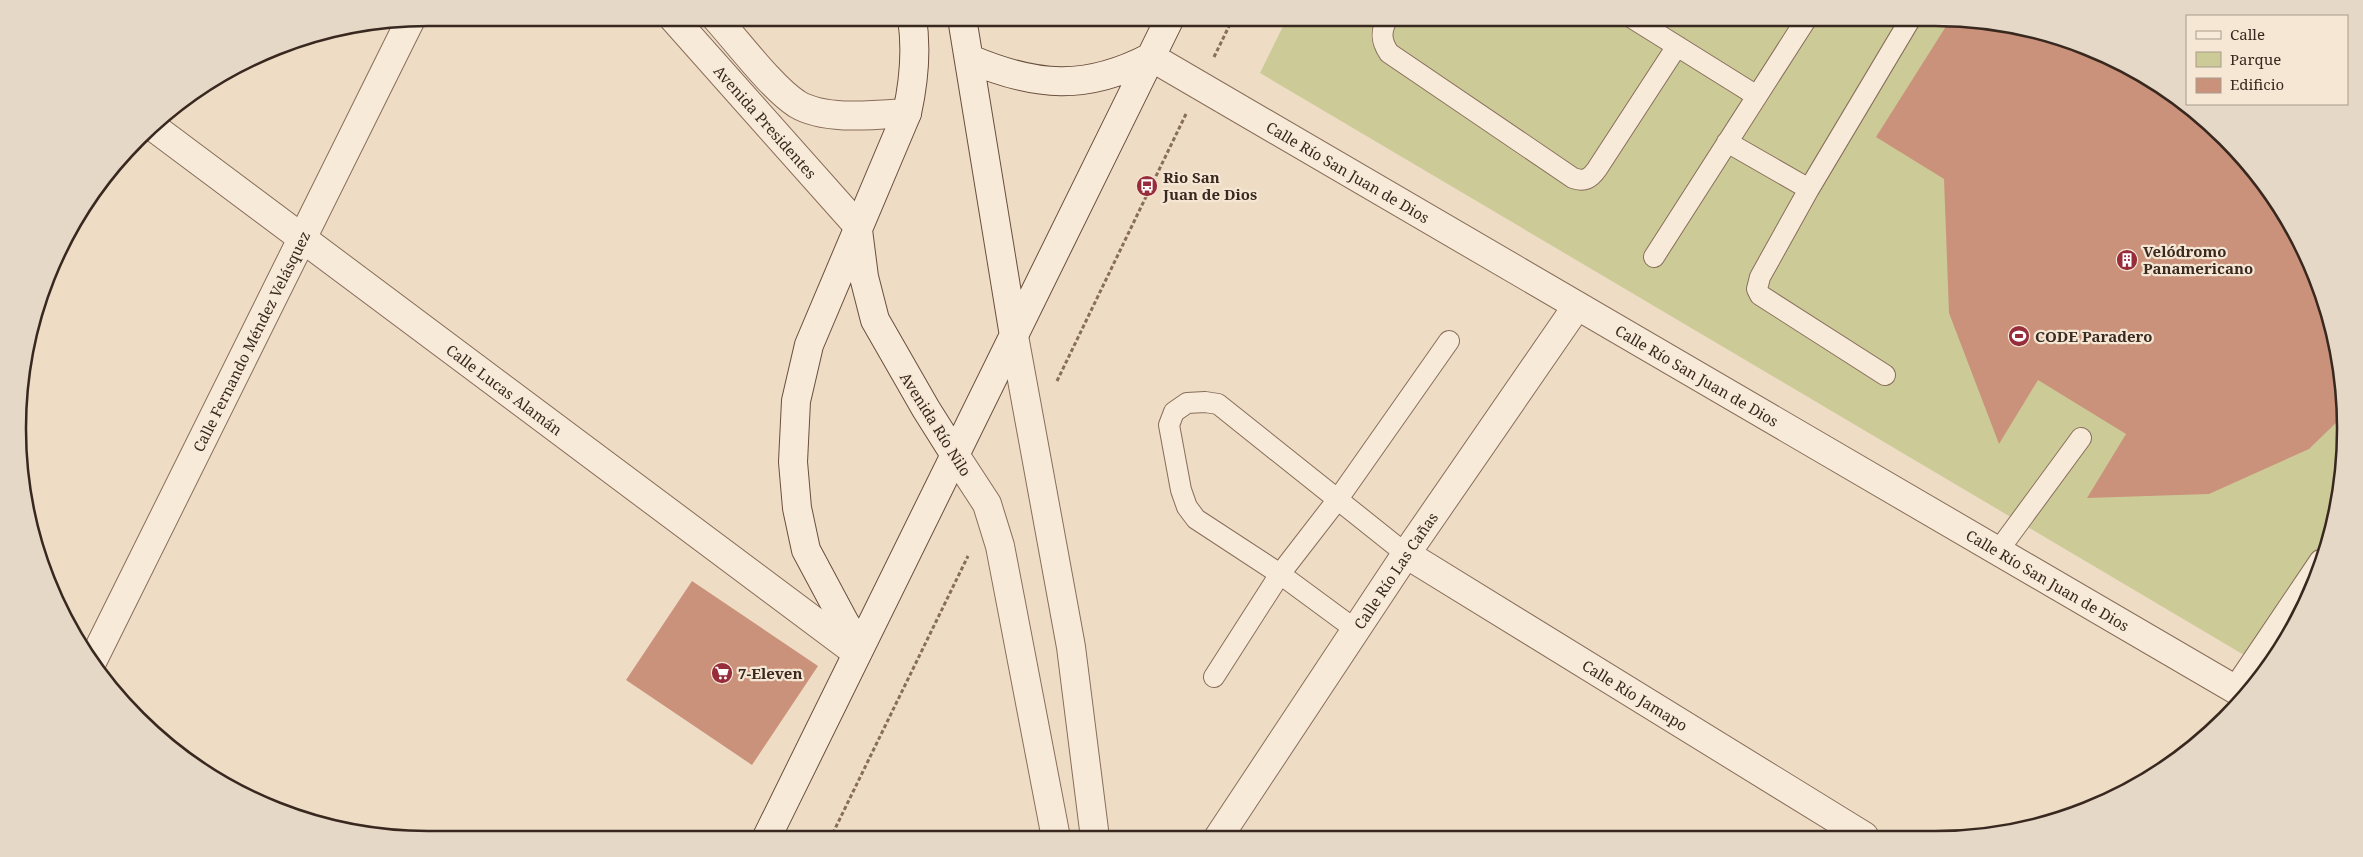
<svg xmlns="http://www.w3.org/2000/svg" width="2363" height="857" viewBox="0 0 2363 857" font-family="'Noto Serif',serif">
<rect width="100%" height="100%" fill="#eedcc4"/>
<path fill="#cccb98" d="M 1287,18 L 1934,18 L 2041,32 L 2117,60 L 2185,103 L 2244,158 L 2324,297 L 2342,375 L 2345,456 L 2331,535 L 2276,657 L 2266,668 L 1260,73 Z"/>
<path fill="#cb927b" d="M 1950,20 L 2041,32 L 2117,60 L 2185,103 L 2244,158 L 2291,223 L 2324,297 L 2342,375 L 2343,416 L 2309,449 L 2209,494 L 2087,498 L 2126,434 L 2038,380 L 1999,444 L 1949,313 L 1944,179 L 1876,137 Z
M 692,581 L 818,666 L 752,765 L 626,680 Z"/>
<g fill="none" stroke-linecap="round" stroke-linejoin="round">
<g stroke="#886d5b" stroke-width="22">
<path id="service" d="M 1388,18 C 1380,31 1381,41 1389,53 L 1573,178 C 1584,182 1590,179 1597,169 L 1677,46
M 1632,18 L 1757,96
M 1727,142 L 1809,189 L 1760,277 L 1757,289 L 1760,295 L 1885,375
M 1809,189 L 1911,18
M 1654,257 L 1807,18
M 1998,551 L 2081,438
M 1356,630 L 1280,574 L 1196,519 L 1187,507 L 1181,490 L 1169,425 L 1174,412 L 1187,403 L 1205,402 L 1218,404 L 1406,554
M 1214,677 L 1280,574 L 1338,499 L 1449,341
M 2233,689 L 2320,560"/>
</g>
<g stroke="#886d5b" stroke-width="30">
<g id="minor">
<path id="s1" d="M 673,18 L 858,226"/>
<path d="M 716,18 C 737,41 772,88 797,104 C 825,121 875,115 907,113"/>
<path id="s2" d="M 1151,57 L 2243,694"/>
<path id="s3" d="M 152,126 L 857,653"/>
<path id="s4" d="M 1406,554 L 1864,836"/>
<path id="s5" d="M 92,662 L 410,21"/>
<path id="s6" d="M 1218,838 L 1406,554 L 1577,306"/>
</g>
</g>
<g stroke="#886d5b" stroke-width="30">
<path id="tertiary" d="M 1014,336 L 1071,647 L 1095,838
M 955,455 L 987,504 L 1000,546 L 1056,838"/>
</g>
<g stroke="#6a4e3e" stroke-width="30">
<path id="secondary" d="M 962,18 L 1014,336
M 970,59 C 1036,87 1086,91 1151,57
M 858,230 L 864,277 L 875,320 L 926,409 L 955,455
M 860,647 L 845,623 L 806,550 L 797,508 L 793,462 L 796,401 L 809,345 L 907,113 C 914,81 917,50 912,18
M 766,839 L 1170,18"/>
</g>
<path stroke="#886d5b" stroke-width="3" stroke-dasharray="4 2.5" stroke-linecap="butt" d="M 1214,57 L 1233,18
M 1057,381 L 1186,114
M 830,839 L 968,556"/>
<use href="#service" stroke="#f8ead8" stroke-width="20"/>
<use href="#minor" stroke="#f8ead8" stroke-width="28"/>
<use href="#tertiary" stroke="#f8ead8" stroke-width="28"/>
<use href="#secondary" stroke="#f8ead8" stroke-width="28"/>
</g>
<defs>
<g id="bus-disc" transform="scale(1.125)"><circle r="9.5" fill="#972c3a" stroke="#f5e7d4"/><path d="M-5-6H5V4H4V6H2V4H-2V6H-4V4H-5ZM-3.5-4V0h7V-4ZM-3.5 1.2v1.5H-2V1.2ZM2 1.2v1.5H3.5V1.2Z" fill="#fff"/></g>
<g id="building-disc" transform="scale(1.125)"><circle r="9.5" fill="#972c3a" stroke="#f5e7d4"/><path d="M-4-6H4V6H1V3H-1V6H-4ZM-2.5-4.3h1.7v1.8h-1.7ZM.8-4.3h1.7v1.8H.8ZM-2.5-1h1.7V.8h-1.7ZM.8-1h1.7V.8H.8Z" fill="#fff"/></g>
<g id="stadium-disc" transform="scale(1.125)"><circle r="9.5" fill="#972c3a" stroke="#f5e7d4"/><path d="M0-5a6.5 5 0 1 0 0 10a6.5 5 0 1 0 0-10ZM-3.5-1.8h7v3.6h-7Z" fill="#fff"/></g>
<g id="supermarket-disc" transform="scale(1.125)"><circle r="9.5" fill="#972c3a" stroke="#f5e7d4"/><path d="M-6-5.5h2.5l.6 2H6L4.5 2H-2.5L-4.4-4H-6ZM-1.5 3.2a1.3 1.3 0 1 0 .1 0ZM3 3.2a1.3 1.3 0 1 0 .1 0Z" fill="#fff"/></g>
</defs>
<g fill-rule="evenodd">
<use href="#bus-disc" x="1147" y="186"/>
<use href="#building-disc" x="2127" y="260"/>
<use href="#stadium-disc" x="2019" y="336"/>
<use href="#supermarket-disc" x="722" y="673"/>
</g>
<g text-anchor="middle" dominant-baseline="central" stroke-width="4.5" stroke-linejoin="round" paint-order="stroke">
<g font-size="15" fill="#38281f" stroke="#f5e7d4">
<text stroke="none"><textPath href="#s1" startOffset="139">Avenida Presidentes</textPath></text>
<text stroke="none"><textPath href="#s2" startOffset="228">Calle Río San Juan de Dios</textPath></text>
<text stroke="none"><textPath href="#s5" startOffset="358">Calle Fernando Méndez Velásquez</textPath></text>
<text stroke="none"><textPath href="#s2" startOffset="632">Calle Río San Juan de Dios</textPath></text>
<text stroke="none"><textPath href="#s3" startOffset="440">Calle Lucas Alamán</textPath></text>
<text transform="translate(936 424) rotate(58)">Avenida Río Nilo</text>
<text stroke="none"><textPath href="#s6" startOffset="321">Calle Río Las Cañas</textPath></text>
<text stroke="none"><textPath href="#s2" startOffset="1038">Calle Río San Juan de Dios</textPath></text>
<text stroke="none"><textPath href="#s4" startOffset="269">Calle Río Jamapo</textPath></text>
</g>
<g font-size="15" font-weight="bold" fill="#38281f" stroke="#f5e7d4" text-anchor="start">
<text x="1163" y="177">Rio San<tspan x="1163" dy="17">Juan de Dios</tspan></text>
<text x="2143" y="251">Velódromo<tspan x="2143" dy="17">Panamericano</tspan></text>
<text x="2035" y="336">CODE Paradero</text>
<text x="738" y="673">7-Eleven</text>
</g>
</g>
<path d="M0 0H2363V857H0ZM428 26H1935A402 402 0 0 1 2337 428V429A402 402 0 0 1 1935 831H428A402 402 0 0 1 26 429V428A402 402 0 0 1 428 26Z" fill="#e6d8c6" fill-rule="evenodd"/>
<path fill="none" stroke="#38281f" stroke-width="2.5" d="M428 26H1935A402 402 0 0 1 2337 428V429A402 402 0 0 1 1935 831H428A402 402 0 0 1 26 429V428A402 402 0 0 1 428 26Z"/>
<rect x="2186" y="15" width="162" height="90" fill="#f5e7d4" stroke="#a99b8c"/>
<rect x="2196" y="31" width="25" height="8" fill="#f8ead8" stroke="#a99b8c"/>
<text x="2230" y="40" font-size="15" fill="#38281f">Calle</text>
<rect x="2196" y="52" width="25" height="15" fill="#cccb98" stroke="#a99b8c"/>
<text x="2230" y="65" font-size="15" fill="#38281f">Parque</text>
<rect x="2196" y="78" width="25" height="15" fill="#cb927b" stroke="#a99b8c"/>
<text x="2230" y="90" font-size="15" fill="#38281f">Edificio</text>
</svg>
